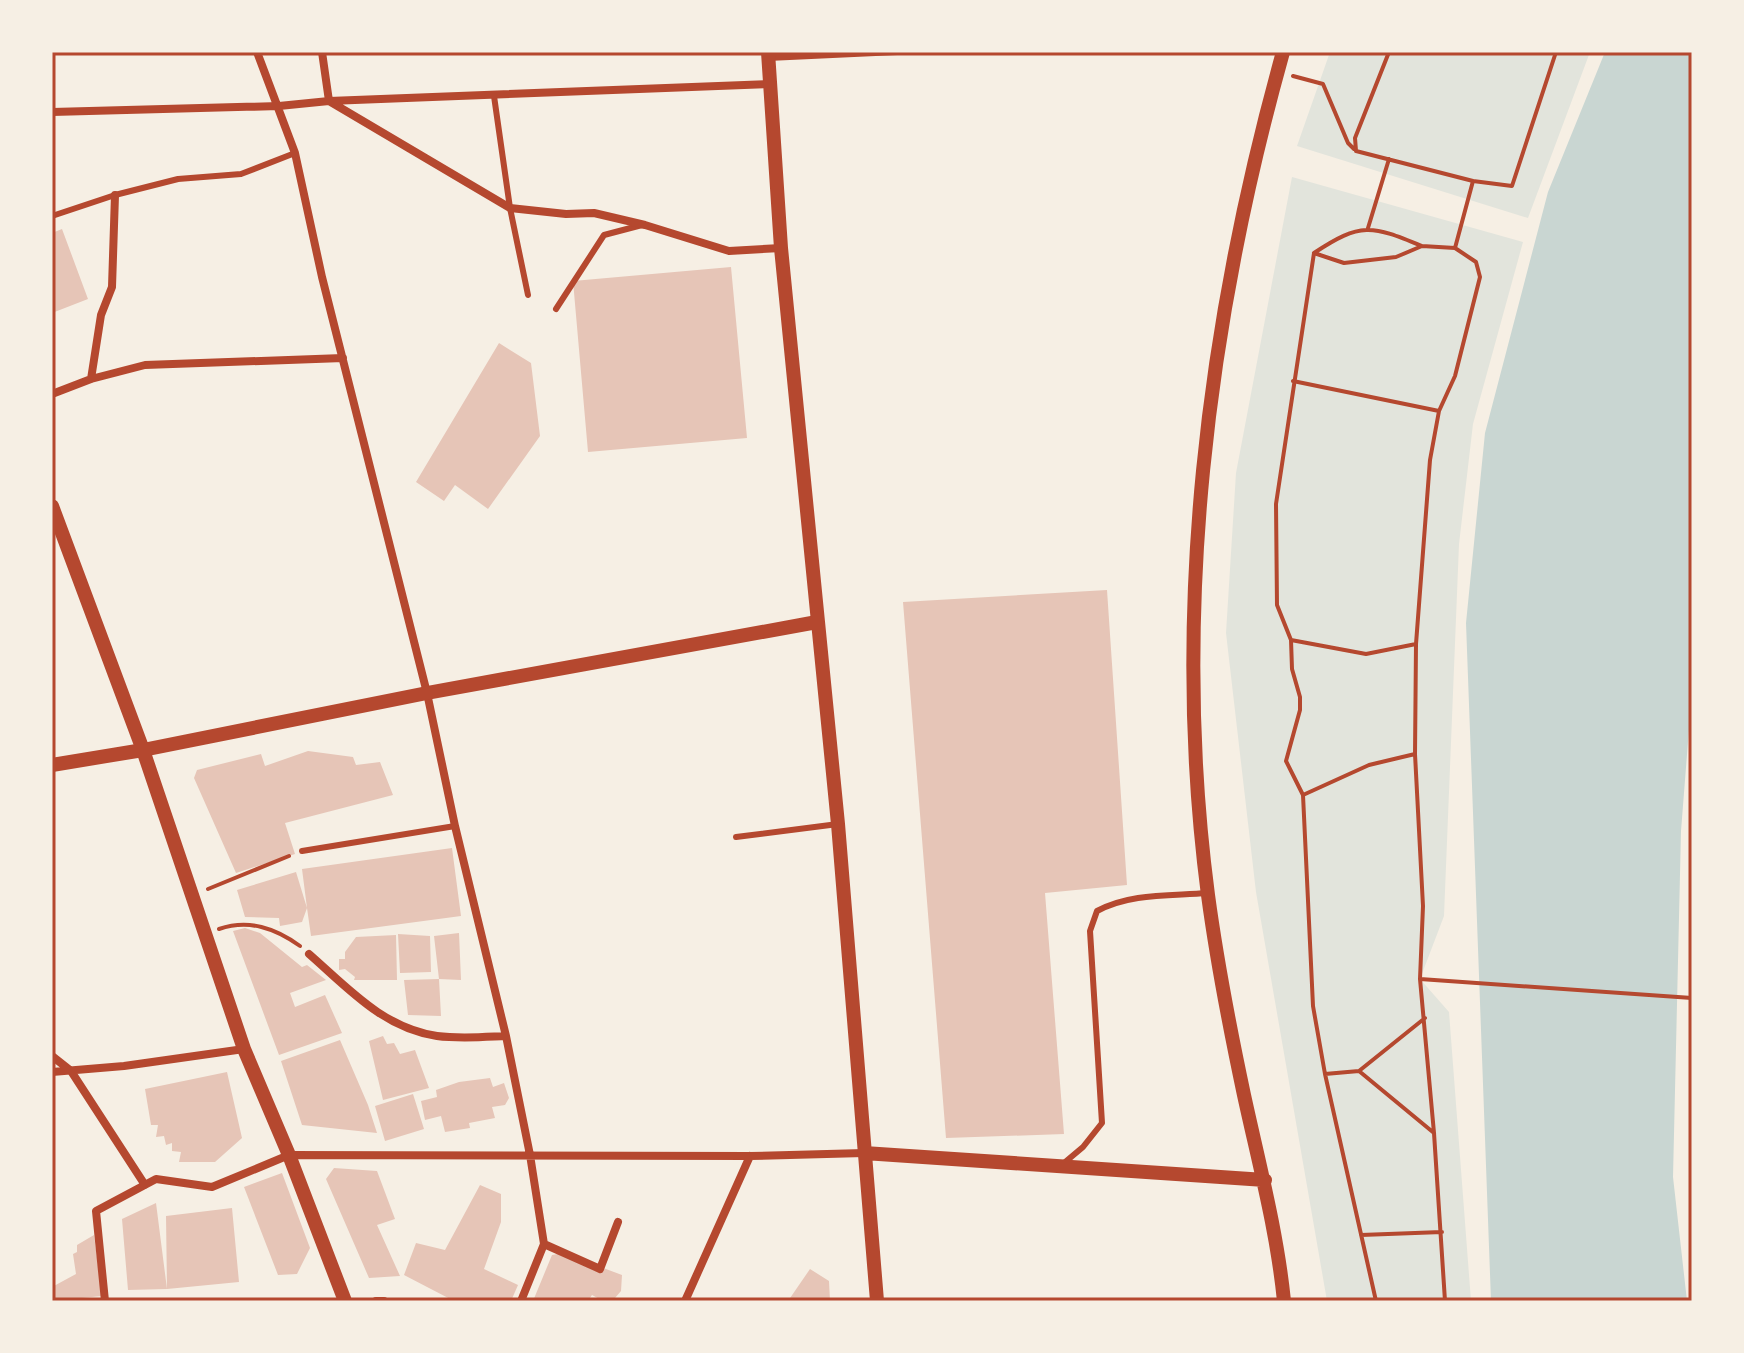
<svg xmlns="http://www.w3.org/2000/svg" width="1744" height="1353" viewBox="0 0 1744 1353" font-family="Cabin,sans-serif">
<rect width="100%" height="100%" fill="#f6efe4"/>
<path fill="#e2e4dc" d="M 1330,52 L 1590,52 L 1528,218 L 1297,146 Z
M 1292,177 L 1523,242 L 1473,424 L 1459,544 L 1444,916 L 1420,979 L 1449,1012 L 1471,1301 L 1327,1301 L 1256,892 L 1226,633 L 1236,473 Z"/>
<path fill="#c9d6d2" d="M 1605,52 L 1692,52 L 1692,691 L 1681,831 L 1673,1177 L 1687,1301 L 1491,1301 L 1466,623 L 1485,433 L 1548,192 Z"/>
<path fill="#e6c5b7" d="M 62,229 L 88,299 L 52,313 L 52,233 Z
M 731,267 L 747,438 L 588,452 L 573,281 Z
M 499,343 L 531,363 L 540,436 L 488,509 L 455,485 L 444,501 L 416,482 Z
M 1107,590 L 1127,885 L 1045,893 L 1064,1134 L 946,1138 L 903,602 Z
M 308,751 L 353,757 L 356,765 L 380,762 L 393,795 L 285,823 L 295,854 L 236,873 L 194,778 L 197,770 L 261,754 L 265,766 Z
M 452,848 L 461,916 L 311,936 L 307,908 L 302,922 L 280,926 L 279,918 L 245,917 L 237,890 L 296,872 L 307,908 L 302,869 Z
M 245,928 L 260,933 L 302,967 L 307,965 L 326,980 L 290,993 L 295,1007 L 325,995 L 342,1033 L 279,1055 L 233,931 Z
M 459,933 L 461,980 L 439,979 L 434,936 Z
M 398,934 L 430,936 L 431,972 L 400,973 Z
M 396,935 L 397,980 L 354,980 L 355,977 L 345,969 L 339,970 L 339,959 L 345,959 L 345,952 L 356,937 Z
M 439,979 L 441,1016 L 408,1015 L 404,980 Z
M 383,1036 L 387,1044 L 394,1043 L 400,1054 L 415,1050 L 429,1088 L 383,1100 L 369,1041 Z
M 340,1040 L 368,1105 L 377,1133 L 302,1125 L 281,1061 Z
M 227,1072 L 242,1138 L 215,1162 L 179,1162 L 181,1152 L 172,1151 L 172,1143 L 166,1145 L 164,1136 L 156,1137 L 158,1125 L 151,1125 L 145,1089 Z
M 490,1078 L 493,1087 L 504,1083 L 509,1098 L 505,1105 L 492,1107 L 495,1118 L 469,1123 L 470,1128 L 445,1132 L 441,1116 L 425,1120 L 421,1101 L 437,1097 L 436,1090 L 459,1082 Z
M 413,1094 L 424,1129 L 385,1141 L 375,1106 Z
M 334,1168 L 377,1171 L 395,1219 L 377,1225 L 400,1276 L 369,1278 L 326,1179 Z
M 282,1173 L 310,1248 L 297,1274 L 278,1275 L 244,1187 Z
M 480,1185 L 501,1194 L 501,1222 L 484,1269 L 518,1285 L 511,1301 L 454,1301 L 404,1275 L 416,1243 L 445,1250 Z
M 156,1203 L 167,1289 L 166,1216 L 232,1208 L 239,1282 L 167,1289 L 128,1290 L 122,1219 Z
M 94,1235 L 102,1296 L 52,1301 L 52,1287 L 76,1274 L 73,1254 L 77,1252 L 77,1245 Z
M 563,1253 L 622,1275 L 621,1291 L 615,1298 L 603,1301 L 592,1295 L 588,1301 L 533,1301 L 552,1255 Z
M 810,1269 L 829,1281 L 830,1301 L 788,1301 Z"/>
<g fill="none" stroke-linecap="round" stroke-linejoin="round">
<path stroke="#b5482f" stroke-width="4" d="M 1389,52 L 1355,138 L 1356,151 L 1473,181 L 1512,186 L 1556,52
M 1293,76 L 1323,84 L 1348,143 L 1354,149
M 1368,228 L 1389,159
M 1455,248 L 1473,181
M 1314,253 C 1361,222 1371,225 1422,246
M 1293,381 L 1439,411
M 1291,640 L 1366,654 L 1416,644
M 1303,795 L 1369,765 L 1415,754
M 208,889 L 289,856
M 219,929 C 249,919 275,928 300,946
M 1420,979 L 1692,998
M 1425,1018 L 1359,1071 L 1434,1133
M 1325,1074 L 1359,1071
M 1361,1235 L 1442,1232
M 1376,1301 L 1325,1074 L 1313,1006 L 1303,795 L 1286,761 L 1300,710 L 1300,697 L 1292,669 L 1291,640 L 1277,605 L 1276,504 L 1314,253 L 1344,263 L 1396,257 L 1422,246 L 1455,248 L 1476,262 L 1480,277 L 1455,376 L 1439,411 L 1430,460 L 1416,644 L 1415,754 L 1423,906 L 1420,979 L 1434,1133 L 1445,1301"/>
<path stroke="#b5482f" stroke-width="6" d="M 768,58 L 897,52
M 494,96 L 510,208 L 528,295
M 52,216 L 115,195 L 178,179 L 241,174 L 295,153
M 556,309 L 604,235 L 642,225
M 736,837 L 838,824
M 302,851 L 455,826
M 1064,1163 L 1083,1147 L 1102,1123 L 1090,931 L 1097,911 C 1130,893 1170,896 1207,893"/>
<path stroke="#b5482f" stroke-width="8" d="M 257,52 L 295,153 L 322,277 L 427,693 L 455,826 L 506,1036 L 530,1155 L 544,1244 L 521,1301
M 322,52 L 329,101 L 510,208 L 566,214 L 594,213 L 645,225 L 729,251 L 781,248
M 52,112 L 279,106 L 329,101 L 770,84
M 91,379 L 101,315 L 112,287 L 115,195
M 52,394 L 91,379 L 145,365 L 343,358
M 309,954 C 348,988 383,1028 437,1036 C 460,1039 483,1037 506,1036
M 52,1056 L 71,1071 L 145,1185
M 52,1072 L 124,1066 L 244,1049
M 544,1244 L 600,1269 L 618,1222
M 105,1301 L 96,1211 L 156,1179 L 212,1187 L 289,1155 L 750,1156 L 864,1153
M 376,1301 L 384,1301
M 685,1301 L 750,1156"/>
<path stroke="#b5482f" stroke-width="14" d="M 768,52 L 781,248 L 838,824 L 877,1301
M 1283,52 C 1207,324 1171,613 1208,895 C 1217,962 1230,1029 1244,1095 C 1259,1164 1277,1231 1284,1301
M 52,506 L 143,750 L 244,1049 L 289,1155 L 345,1301
M 52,765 L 143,750 L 427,693 L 817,622
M 864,1153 L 1265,1180"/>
</g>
<rect width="1744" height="1353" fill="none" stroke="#f6efe4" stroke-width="108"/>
<rect x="54" y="54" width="1636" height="1245" fill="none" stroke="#b5482f" stroke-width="3"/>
</svg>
